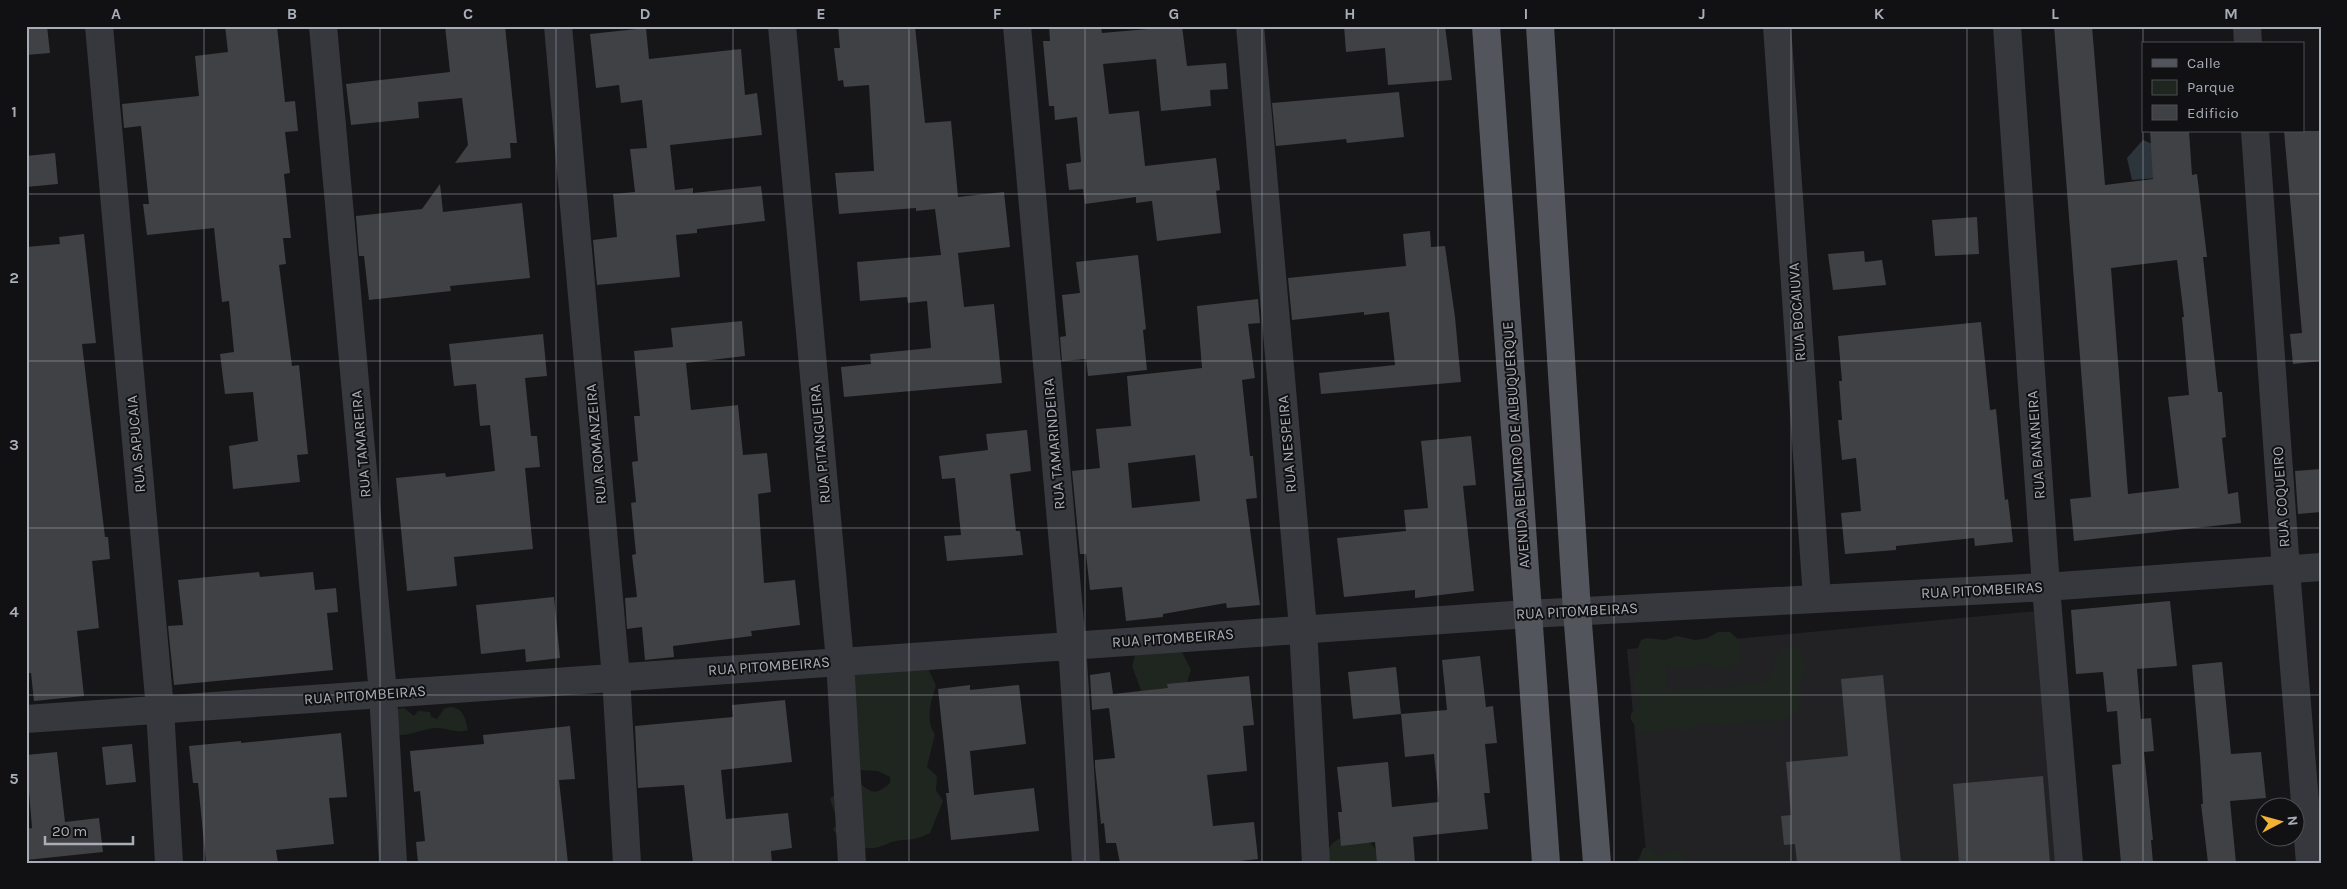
<svg xmlns="http://www.w3.org/2000/svg" width="2347" height="889" viewBox="0 0 2347 889" font-family="Karla,sans-serif">
<rect width="100%" height="100%" fill="#161618"/>
<path fill="#222225" d="M 2036,611 L 2060,863 L 1647,863 L 1627,649 Z"/>
<path fill="#1e261f" d="M 1718,632 L 1730,632 L 1739,640 L 1741,659 L 1737,665 L 1719,670 L 1702,664 L 1690,668 L 1666,666 L 1667,678 L 1665,684 L 1673,693 L 1685,688 L 1698,689 L 1710,685 L 1728,689 L 1738,684 L 1763,684 C 1781,673 1764,650 1796,647 L 1801,651 L 1806,670 L 1798,687 L 1801,696 L 1797,712 L 1787,719 L 1775,721 L 1745,722 L 1727,726 L 1703,723 L 1685,731 L 1668,728 L 1656,732 L 1644,733 L 1638,730 L 1631,720 L 1631,714 L 1640,699 C 1634,688 1629,676 1640,666 L 1637,651 L 1641,640 L 1646,638 L 1665,640 L 1677,636 L 1695,640 L 1707,638 Z
M 1181,650 L 1191,670 L 1185,688 L 1142,693 L 1132,666 L 1136,651 Z
M 869,665 L 928,668 L 936,686 C 931,700 925,721 935,734 L 927,767 L 937,776 L 936,790 L 943,801 L 930,833 C 918,840 908,839 896,841 C 888,842 881,848 873,848 C 859,850 839,841 833,829 L 838,824 C 836,814 832,807 830,798 L 857,782 C 872,792 874,797 890,783 L 890,777 L 878,771 L 859,770 L 854,676 Z
M 450,707 C 464,708 465,718 468,730 C 456,734 449,728 437,728 C 425,728 410,736 399,735 L 392,710 L 404,708 L 414,716 L 418,711 L 430,712 L 431,717 L 437,719 L 444,709 Z
M 1347,836 C 1366,841 1377,840 1378,863 L 1324,863 C 1327,848 1332,840 1347,836 Z
M 1643,848 L 1649,848 L 1659,856 L 1665,855 L 1669,851 L 1681,850 L 1688,863 L 1635,863 L 1639,859 Z"/>
<path fill="#2c353c" d="M 2143,140 L 2166,150 L 2157,178 L 2132,180 L 2127,158 Z"/>
<path fill="#404145" fill-rule="evenodd" d="M 26,26 L 47,26 L 50,53 L 26,55 Z
M 225,26 L 277,26 L 285,102 L 295,101 L 298,131 L 285,132 L 290,173 L 284,174 L 291,238 L 283,238 L 286,264 L 279,265 L 292,366 L 299,365 L 308,454 L 297,455 L 300,482 L 233,489 L 229,446 L 258,441 L 253,392 L 225,394 L 220,354 L 234,352 L 229,301 L 222,302 L 214,228 L 147,235 L 143,204 L 149,204 L 141,126 L 124,128 L 122,104 L 199,96 L 195,56 L 228,52 Z
M 445,26 L 505,26 L 517,143 L 510,143 L 511,158 L 455,163 L 468,145 L 462,98 L 418,102 L 419,118 L 351,125 L 346,84 L 450,72 Z
M 838,26 L 915,26 L 925,123 L 951,121 L 958,197 L 1004,192 L 1010,247 L 958,253 L 964,307 L 994,304 L 1002,383 L 844,397 L 841,367 L 871,364 L 870,354 L 931,348 L 927,301 L 908,303 L 907,297 L 860,301 L 857,262 L 941,255 L 935,209 L 916,211 L 916,208 L 839,214 L 835,173 L 874,171 L 869,85 L 844,87 L 843,80 L 838,81 L 834,48 L 840,48 Z
M 1049,26 L 1101,26 L 1102,33 L 1182,26 L 1187,66 L 1226,63 L 1228,89 L 1210,90 L 1211,106 L 1161,111 L 1156,59 L 1103,64 L 1109,114 L 1139,111 L 1145,166 L 1216,158 L 1220,190 L 1216,191 L 1221,233 L 1157,241 L 1152,201 L 1136,203 L 1136,197 L 1085,204 L 1083,189 L 1069,190 L 1066,164 L 1081,162 L 1077,117 L 1055,120 L 1054,106 L 1049,106 L 1043,41 L 1050,41 Z
M 1344,26 L 1445,26 L 1452,80 L 1388,85 L 1385,48 L 1346,52 Z
M 2054,26 L 2092,26 L 2105,185 L 2153,179 L 2150,131 L 2189,131 L 2192,175 L 2197,174 L 2207,257 L 2203,257 L 2218,392 L 2222,392 L 2226,437 L 2222,438 L 2228,494 L 2238,492 L 2241,523 L 2074,541 L 2070,499 L 2091,497 ZM 2177,260 L 2184,317 L 2182,317 L 2189,395 L 2168,397 L 2179,488 L 2128,494 L 2111,268 Z
M 646,28 L 649,59 L 741,49 L 745,95 L 757,93 L 762,135 L 670,145 L 675,190 L 693,188 L 693,193 L 761,186 L 765,221 L 697,229 L 697,233 L 676,235 L 680,277 L 597,285 L 593,240 L 617,237 L 613,194 L 635,192 L 630,149 L 647,148 L 642,100 L 621,103 L 619,85 L 596,88 L 590,34 Z
M 1399,92 L 1404,137 L 1347,143 L 1346,139 L 1276,146 L 1272,103 Z
M 2284,131 L 2321,131 L 2321,361 L 2293,364 L 2290,334 L 2302,333 Z
M 55,153 L 58,184 L 26,187 L 26,156 Z
M 440,184 L 443,212 L 522,203 L 530,278 L 450,286 L 451,291 L 369,300 L 364,256 L 359,256 L 356,216 L 422,209 Z
M 1977,217 L 1979,254 L 1935,256 L 1932,220 Z
M 1430,231 L 1431,247 L 1445,246 L 1455,317 L 1461,382 L 1321,394 L 1319,373 L 1395,365 L 1389,312 L 1364,315 L 1364,312 L 1292,320 L 1288,278 L 1406,266 L 1403,234 Z
M 84,234 L 96,343 L 82,344 L 105,537 L 108,537 L 110,559 L 92,561 L 99,628 L 77,631 L 84,696 L 34,701 L 31,673 L 26,673 L 26,247 L 60,244 L 59,237 Z
M 1864,251 L 1865,262 L 1882,260 L 1886,285 L 1833,290 L 1828,254 Z
M 1138,255 L 1146,329 L 1143,330 L 1147,370 L 1088,376 L 1086,359 L 1062,361 L 1060,337 L 1066,336 L 1062,295 L 1080,293 L 1076,262 Z
M 1258,299 L 1260,323 L 1248,324 L 1255,378 L 1242,380 L 1250,456 L 1253,456 L 1257,498 L 1246,499 L 1260,605 L 1227,608 L 1226,603 L 1163,614 L 1163,617 L 1126,621 L 1122,587 L 1090,590 L 1086,554 L 1080,554 L 1072,471 L 1100,468 L 1096,429 L 1131,426 L 1127,376 L 1202,368 L 1197,306 ZM 1195,455 L 1200,501 L 1132,508 L 1128,463 Z
M 742,321 L 745,356 L 686,363 L 691,410 L 738,405 L 743,455 L 767,453 L 771,492 L 758,494 L 764,583 L 795,580 L 800,625 L 751,631 L 752,636 L 673,646 L 674,657 L 645,660 L 642,627 L 627,629 L 625,598 L 637,597 L 632,555 L 636,554 L 631,503 L 636,502 L 632,462 L 638,461 L 634,416 L 640,416 L 634,351 L 673,347 L 671,328 Z
M 1981,322 L 1990,410 L 1996,409 L 2005,500 L 2008,499 L 2013,542 L 1975,546 L 1974,538 L 1896,546 L 1896,550 L 1845,554 L 1841,513 L 1861,511 L 1856,458 L 1842,460 L 1838,420 L 1842,420 L 1839,381 L 1842,381 L 1838,336 Z
M 543,334 L 547,376 L 525,378 L 531,436 L 537,436 L 540,467 L 525,468 L 533,549 L 454,557 L 457,586 L 407,591 L 396,478 L 445,473 L 446,477 L 495,471 L 490,425 L 480,426 L 476,384 L 454,386 L 449,344 Z
M 1027,430 L 1031,471 L 1010,474 L 1016,531 L 1020,531 L 1023,555 L 947,561 L 944,536 L 961,535 L 955,478 L 942,479 L 939,456 L 988,450 L 986,434 Z
M 1471,436 L 1476,485 L 1463,486 L 1474,591 L 1415,598 L 1415,590 L 1344,597 L 1337,538 L 1406,531 L 1404,510 L 1428,508 L 1421,441 Z
M 2321,469 L 2321,512 L 2298,514 L 2295,471 Z
M 259,572 L 260,577 L 313,572 L 315,590 L 336,588 L 338,612 L 327,613 L 333,670 L 174,685 L 168,626 L 183,625 L 178,580 Z
M 554,597 L 560,658 L 526,662 L 525,649 L 481,654 L 476,605 Z
M 2170,601 L 2177,666 L 2137,669 L 2141,719 L 2151,718 L 2154,751 L 2144,752 L 2153,840 L 2151,840 L 2153,863 L 2121,863 L 2112,765 L 2121,764 L 2117,711 L 2107,712 L 2103,672 L 2076,674 L 2071,610 Z
M 1480,656 L 1486,707 L 1493,706 L 1497,743 L 1485,744 L 1490,793 L 1484,793 L 1488,829 L 1413,837 L 1415,863 L 1377,863 L 1375,842 L 1341,846 L 1338,812 L 1342,812 L 1337,767 L 1388,762 L 1392,807 L 1439,802 L 1434,754 L 1405,757 L 1401,714 L 1447,710 L 1442,660 Z
M 2222,662 L 2231,754 L 2261,752 L 2266,798 L 2230,801 L 2236,863 L 2208,863 L 2201,804 L 2203,804 L 2200,757 L 2192,665 Z
M 1396,667 L 1401,714 L 1353,719 L 1348,672 Z
M 1110,672 L 1113,694 L 1168,688 L 1167,684 L 1249,676 L 1254,725 L 1243,726 L 1247,771 L 1207,775 L 1213,826 L 1254,822 L 1258,859 L 1221,863 L 1120,863 L 1116,843 L 1106,843 L 1104,823 L 1101,824 L 1095,766 L 1095,760 L 1115,758 L 1109,708 L 1092,710 L 1090,675 Z
M 1883,675 L 1901,863 L 1797,863 L 1795,844 L 1784,845 L 1781,816 L 1791,815 L 1786,762 L 1848,756 L 1841,679 Z
M 970,685 L 970,690 L 1019,685 L 1026,744 L 970,751 L 974,795 L 1034,788 L 1039,831 L 951,840 L 946,793 L 949,793 L 938,689 Z
M 785,700 L 792,762 L 721,770 L 726,819 L 788,813 L 792,848 L 771,851 L 772,863 L 693,863 L 684,785 L 638,788 L 635,726 L 733,717 L 732,705 Z
M 570,726 L 575,779 L 559,780 L 568,863 L 418,863 L 416,842 L 425,841 L 420,791 L 414,792 L 410,751 L 484,744 L 483,735 Z
M 341,733 L 347,797 L 329,798 L 334,844 L 276,850 L 278,863 L 206,863 L 198,783 L 193,783 L 189,746 L 241,741 L 241,743 Z
M 132,744 L 136,782 L 106,785 L 102,747 Z
M 57,752 L 65,822 L 99,818 L 103,852 L 26,860 L 26,829 L 32,828 L 26,755 Z
M 2043,776 L 2050,863 L 1959,863 L 1953,784 Z"/>
<g fill="none" stroke-linecap="round" stroke-linejoin="round">
<path stroke="#37383d" stroke-width="28" d="M 99,26 L 160,709 L 169,863
M 323,26 L 383,694 L 393,863
M 558,26 L 616,677 L 627,863
M 782,26 L 840,661 L 852,863
M 1017,26 L 1072,645 L 1086,863
M 1250,26 L 1303,628 L 1316,863
M 1777,26 L 1817,598
M 2007,26 L 2046,587 L 2069,863
M 2247,26 L 2248,44
M 2255,131 L 2286,570 L 2310,863
M 26,719 L 1528,614 L 2046,587 L 2321,567"/>
<path stroke="#53555c" stroke-width="28" d="M 1486,26 L 1546,863
M 1540,26 L 1577,611 L 1597,863"/>
</g>
<path fill="none" stroke="#a8adb8" stroke-width="1" stroke-opacity="0.55" d="M 204,26 L 204,863M 380,26 L 380,863M 556,26 L 556,863M 733,26 L 733,863M 909,26 L 909,863M 1085,26 L 1085,863M 1262,26 L 1262,863M 1438,26 L 1438,863M 1614,26 L 1614,863M 1791,26 L 1791,863M 1967,26 L 1967,863M 2143,26 L 2143,863M 26,194 L 2321,194M 26,361 L 2321,361M 26,528 L 2321,528M 26,695 L 2321,695"/>
<g text-anchor="middle" dominant-baseline="central" stroke-width="4" stroke-linejoin="round" paint-order="stroke">
<g font-size="15" fill="#a8adb8" stroke="#111113">
<text transform="translate(1797 312) rotate(-94)">RUA BOCAIUVA</text>
<text transform="translate(136 444) rotate(-95)">RUA SAPUCAIA</text>
<text transform="translate(361 444) rotate(-95)">RUA TAMAREIRA</text>
<text transform="translate(596 444) rotate(-95)">RUA ROMANZEIRA</text>
<text transform="translate(820 444) rotate(-95)">RUA PITANGUEIRA</text>
<text transform="translate(1054 444) rotate(-95)">RUA TAMARINDEIRA</text>
<text transform="translate(1287 444) rotate(-95)">RUA NESPEIRA</text>
<text transform="translate(1516 445) rotate(-94)">AVENIDA BELMIRO DE ALBUQUERQUE</text>
<text transform="translate(2036 445) rotate(-94)">RUA BANANEIRA</text>
<text transform="translate(2281 497) rotate(-94)">RUA COQUEIRO</text>
<text transform="translate(1982 590) rotate(-3)">RUA PITOMBEIRAS</text>
<text transform="translate(1577 611) rotate(-3)">RUA PITOMBEIRAS</text>
<text transform="translate(1173 638) rotate(-4)">RUA PITOMBEIRAS</text>
<text transform="translate(769 666) rotate(-4)">RUA PITOMBEIRAS</text>
<text transform="translate(365 695) rotate(-4)">RUA PITOMBEIRAS</text>
</g>
</g>
<rect width="2347" height="889" fill="none" stroke="#111113" stroke-width="55"/>
<rect x="2142" y="42" width="162" height="90" fill="#111113" stroke="#4d4f55"/>
<rect x="2152" y="59" width="25" height="8" fill="#53555c" stroke="#4d4f55"/>
<text x="2187" y="68" font-size="15" fill="#a8adb8">Calle</text>
<rect x="2152" y="80" width="25" height="15" fill="#1e261f" stroke="#4d4f55"/>
<text x="2187" y="92" font-size="15" fill="#a8adb8">Parque</text>
<rect x="2152" y="105" width="25" height="15" fill="#404145" stroke="#4d4f55"/>
<text x="2187" y="118" font-size="15" fill="#a8adb8">Edificio</text>
<g transform="translate(2280 822) rotate(84)"><circle r="24" fill="#111113" stroke="#4d4f55"/>
<path d="M0-4L9 19L0 12L-9 19Z" fill="#f2b134"/>
<text y="-8" font-size="14" font-weight="bold" text-anchor="middle" fill="#a8adb8">N</text>
</g>
<path d="M45 836v8h88v-8" fill="none" stroke="#a8adb8" stroke-width="2.5"/>
<text x="52" y="836" font-size="15" fill="#a8adb8" stroke="#111113" stroke-width="4" paint-order="stroke">20 m</text>
<rect x="28" y="28" width="2292" height="834" fill="none" stroke="#a8adb8" stroke-width="2"/>
<g font-size="16" text-anchor="middle" font-weight="bold" fill="#a8adb8">
<text x="116" y="19">A</text>
<text x="292" y="19">B</text>
<text x="468" y="19">C</text>
<text x="645" y="19">D</text>
<text x="821" y="19">E</text>
<text x="997" y="19">F</text>
<text x="1174" y="19">G</text>
<text x="1350" y="19">H</text>
<text x="1526" y="19">I</text>
<text x="1702" y="19">J</text>
<text x="1879" y="19">K</text>
<text x="2055" y="19">L</text>
<text x="2231" y="19">M</text>
<text x="14" y="117">1</text>
<text x="14" y="283">2</text>
<text x="14" y="450">3</text>
<text x="14" y="617">4</text>
<text x="14" y="784">5</text>
</g>
</svg>
